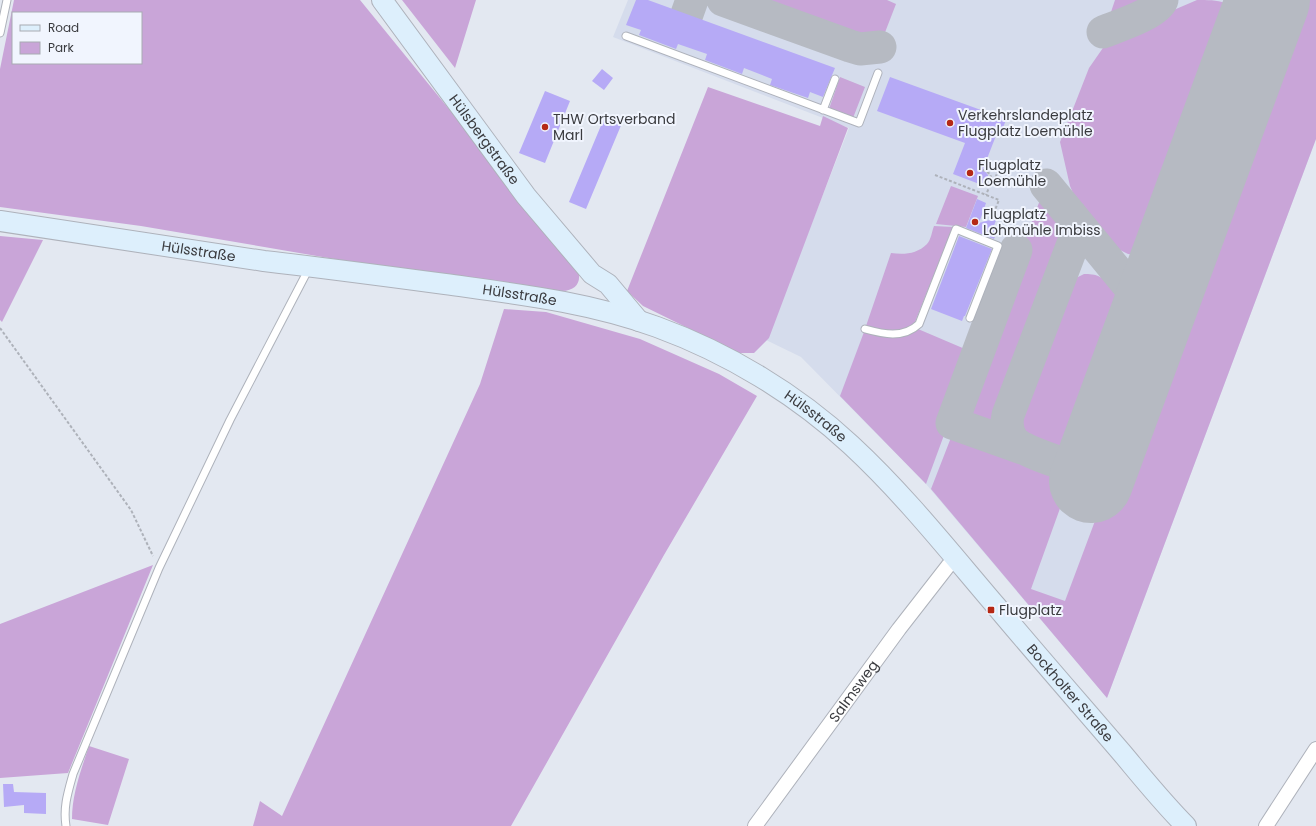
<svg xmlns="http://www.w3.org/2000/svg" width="1316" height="826" viewBox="0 0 1316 826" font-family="Poppins,sans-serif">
<rect width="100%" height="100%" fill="#e3e8f1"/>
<path fill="#d5dcec" d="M 628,0 L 1316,0 L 1316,139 L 1107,698 L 926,484 L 801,357 L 766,340 L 849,128 L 613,37 Z"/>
<path fill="#c9a5d8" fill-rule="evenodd" d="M 14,0 L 360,0 L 576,265 C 583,280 578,290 562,291 L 440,277 L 141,226 L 0,207 L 0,69 ZM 13,13 L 141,13 L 141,63 L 13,63 Z
M 402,0 L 476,0 L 455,68 Z
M 755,0 L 887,0 L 896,4 L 884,35 L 865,38 L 856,37 Z
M 1115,0 L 1154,0 L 1147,6 L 1112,21 L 1109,18 Z
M 1197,0 C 1217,0 1237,0 1241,23 L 1160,241 L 1152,250 L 1140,255 L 1128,254 L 1118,249 L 1073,193 L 1070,186 L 1060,142 L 1089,68 L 1105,45 L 1127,30 Z
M 1290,0 L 1316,0 L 1316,139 L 1107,698 L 931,489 L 952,435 L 955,432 L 1072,475 L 1031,589 L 1065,601 Z
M 840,77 L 865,87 L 853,118 L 829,109 Z
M 708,87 L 820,126 L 823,116 L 848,128 L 769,338 L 754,353 L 739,353 L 643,306 L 627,291 Z
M 951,186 L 978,196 L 966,227 L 936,224 Z
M 1040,200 C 1050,212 1066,226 1065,242 L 997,424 C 989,433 974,423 965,420 L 962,418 L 960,413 Z
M 934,226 L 953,227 L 915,322 C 902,335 882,330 866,326 L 891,253 C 904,255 917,254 927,244 C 931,240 932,231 934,226 Z
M 0,236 L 43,240 L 2,322 L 0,320 Z
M 1084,274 C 1089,274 1095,274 1100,277 C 1112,282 1131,306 1130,320 L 1088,436 C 1075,455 1063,455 1043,448 C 1022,440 1014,431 1017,408 L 1062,292 L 1070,281 Z
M 504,309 L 546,312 L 640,339 L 719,374 L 757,396 L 664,555 L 511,826 L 253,826 L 260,801 L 282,816 L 480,384 Z
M 918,329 L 972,352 L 972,359 L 926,484 L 840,396 L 864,332 C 887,338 897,341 918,329 Z
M 153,565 L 68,773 L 0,778 L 0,624 Z
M 89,746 L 129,759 L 108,825 L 72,819 C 72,794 81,770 89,746 Z"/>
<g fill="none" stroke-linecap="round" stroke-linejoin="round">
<path stroke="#b6bac2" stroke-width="33" d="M 723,0 L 850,46 L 860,49 L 880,47
M 687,14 L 692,0
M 1260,20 L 1263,9 L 1262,0
M 1103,32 C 1118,26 1156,14 1162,0
M 1046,185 L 1143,303 C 1148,312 1149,320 1147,330
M 1071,215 L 1075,227 L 1074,241 L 1008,415 C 1006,425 1007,433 1013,441 C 1021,450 1059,463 1070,465 C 1075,466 1081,466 1086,464 C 1097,460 1102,449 1107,439
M 1016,250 L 952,423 L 1022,448
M 1122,277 C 1147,293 1160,283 1173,259"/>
<path stroke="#b6bac2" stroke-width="84" d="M 1091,481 L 1268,0"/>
</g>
<path fill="#b6aaf6" d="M 636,0 L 648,0 L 835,68 L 823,97 L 810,92 L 808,98 L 770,85 L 772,79 L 744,68 L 742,74 L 705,60 L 707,54 L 678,44 L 676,49 L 639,35 L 641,30 L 626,25 Z
M 602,69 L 613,78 L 604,90 L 592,81 Z
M 890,77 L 992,114 L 997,111 L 1003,113 L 1006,120 L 1002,130 L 999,128 L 983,169 L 988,175 L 988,183 L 982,185 L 953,174 L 965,143 L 877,111 Z
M 545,91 L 570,101 L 545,163 L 519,153 Z
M 605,116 L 622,123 L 586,209 L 569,202 Z
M 977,199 L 986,203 L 979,223 L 997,218 L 993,228 L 997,232 L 994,239 L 966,228 Z
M 959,236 L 992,249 L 965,316 L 964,316 L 962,321 L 931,309 Z
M 3,784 L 13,784 L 14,792 L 46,793 L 46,814 L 24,813 L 24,805 L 4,807 Z"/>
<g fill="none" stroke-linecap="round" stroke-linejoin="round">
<g stroke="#aeb2bb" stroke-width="9">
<path id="lane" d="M 0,33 L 7,0
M 626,36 L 859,123 L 878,73
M 823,110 L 835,79
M 865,329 C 883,334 903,339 919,324 L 956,229 L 998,246 L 970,318
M 66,826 C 63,807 68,792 73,774 L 159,568 L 230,420 L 306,274 L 307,268"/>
</g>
<g stroke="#aeb2bb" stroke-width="16">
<g id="street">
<path id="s1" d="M 755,826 L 899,629 L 948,566 L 956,558"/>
<path d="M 1266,826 L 1316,749"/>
</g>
</g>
<g stroke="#aeb2bb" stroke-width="22">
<g id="secondary">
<path id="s2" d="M 382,0 L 526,196 L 592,274 L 608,284 L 639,321"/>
<path id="s3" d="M 0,221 L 264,261 C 325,268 385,276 445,284 C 517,294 589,302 657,327 C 728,353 796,394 851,445 C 904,494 949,551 996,606 C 1037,655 1080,704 1122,753 C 1143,778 1163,803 1186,826"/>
</g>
</g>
<path stroke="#aeb2ba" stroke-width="2" stroke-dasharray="3 2" stroke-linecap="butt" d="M 983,171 L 984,170 L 990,174 L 992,180 L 986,195
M 935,175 L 999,200 L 991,220
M 992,180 L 995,179 L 999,168
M 0,328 L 131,510 L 153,556"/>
<use href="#lane" stroke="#fff" stroke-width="7"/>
<use href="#street" stroke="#fff" stroke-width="14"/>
<use href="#secondary" stroke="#ddeffc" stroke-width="20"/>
</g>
<g fill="#b52815" stroke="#f1f5fe" stroke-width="1.5">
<circle cx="950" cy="123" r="4"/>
<circle cx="545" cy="127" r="4"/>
<circle cx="970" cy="173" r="4"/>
<circle cx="975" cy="222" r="4"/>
<rect x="987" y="606" width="8" height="8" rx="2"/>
</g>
<g text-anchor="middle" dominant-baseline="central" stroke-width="4" stroke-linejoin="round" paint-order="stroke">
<g font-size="14" fill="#3a3b3f" stroke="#f1f5fe" text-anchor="start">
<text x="958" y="115">Verkehrslandeplatz<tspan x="958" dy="16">Flugplatz Loemühle</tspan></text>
<text x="553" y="119">THW Ortsverband<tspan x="553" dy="16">Marl</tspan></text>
<text x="978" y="165">Flugplatz<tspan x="978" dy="16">Loemühle</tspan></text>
<text x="983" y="214">Flugplatz<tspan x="983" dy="16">Lohmühle Imbiss</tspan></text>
<text x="999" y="610">Flugplatz</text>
</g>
<g font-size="14" fill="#3a3b3f" stroke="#f1f5fe">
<text stroke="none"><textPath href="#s2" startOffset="173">Hülsbergstraße</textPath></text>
<text stroke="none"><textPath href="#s3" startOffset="201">Hülsstraße</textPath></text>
<text stroke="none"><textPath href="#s3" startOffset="525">Hülsstraße</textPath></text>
<text stroke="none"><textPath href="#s3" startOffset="849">Hülsstraße</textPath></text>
<text stroke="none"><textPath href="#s1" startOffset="167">Salmsweg</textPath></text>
<text stroke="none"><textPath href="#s3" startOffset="1226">Bockholter Straße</textPath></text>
</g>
</g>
<rect x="12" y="12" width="130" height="52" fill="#f1f5fe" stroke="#a8abb2"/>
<rect x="20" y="25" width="20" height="6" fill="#ddeffc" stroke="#a8abb2"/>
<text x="48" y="32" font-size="12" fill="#3a3b3f">Road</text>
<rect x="20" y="42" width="20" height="12" fill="#c9a5d8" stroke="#a8abb2"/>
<text x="48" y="52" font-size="12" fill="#3a3b3f">Park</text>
</svg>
